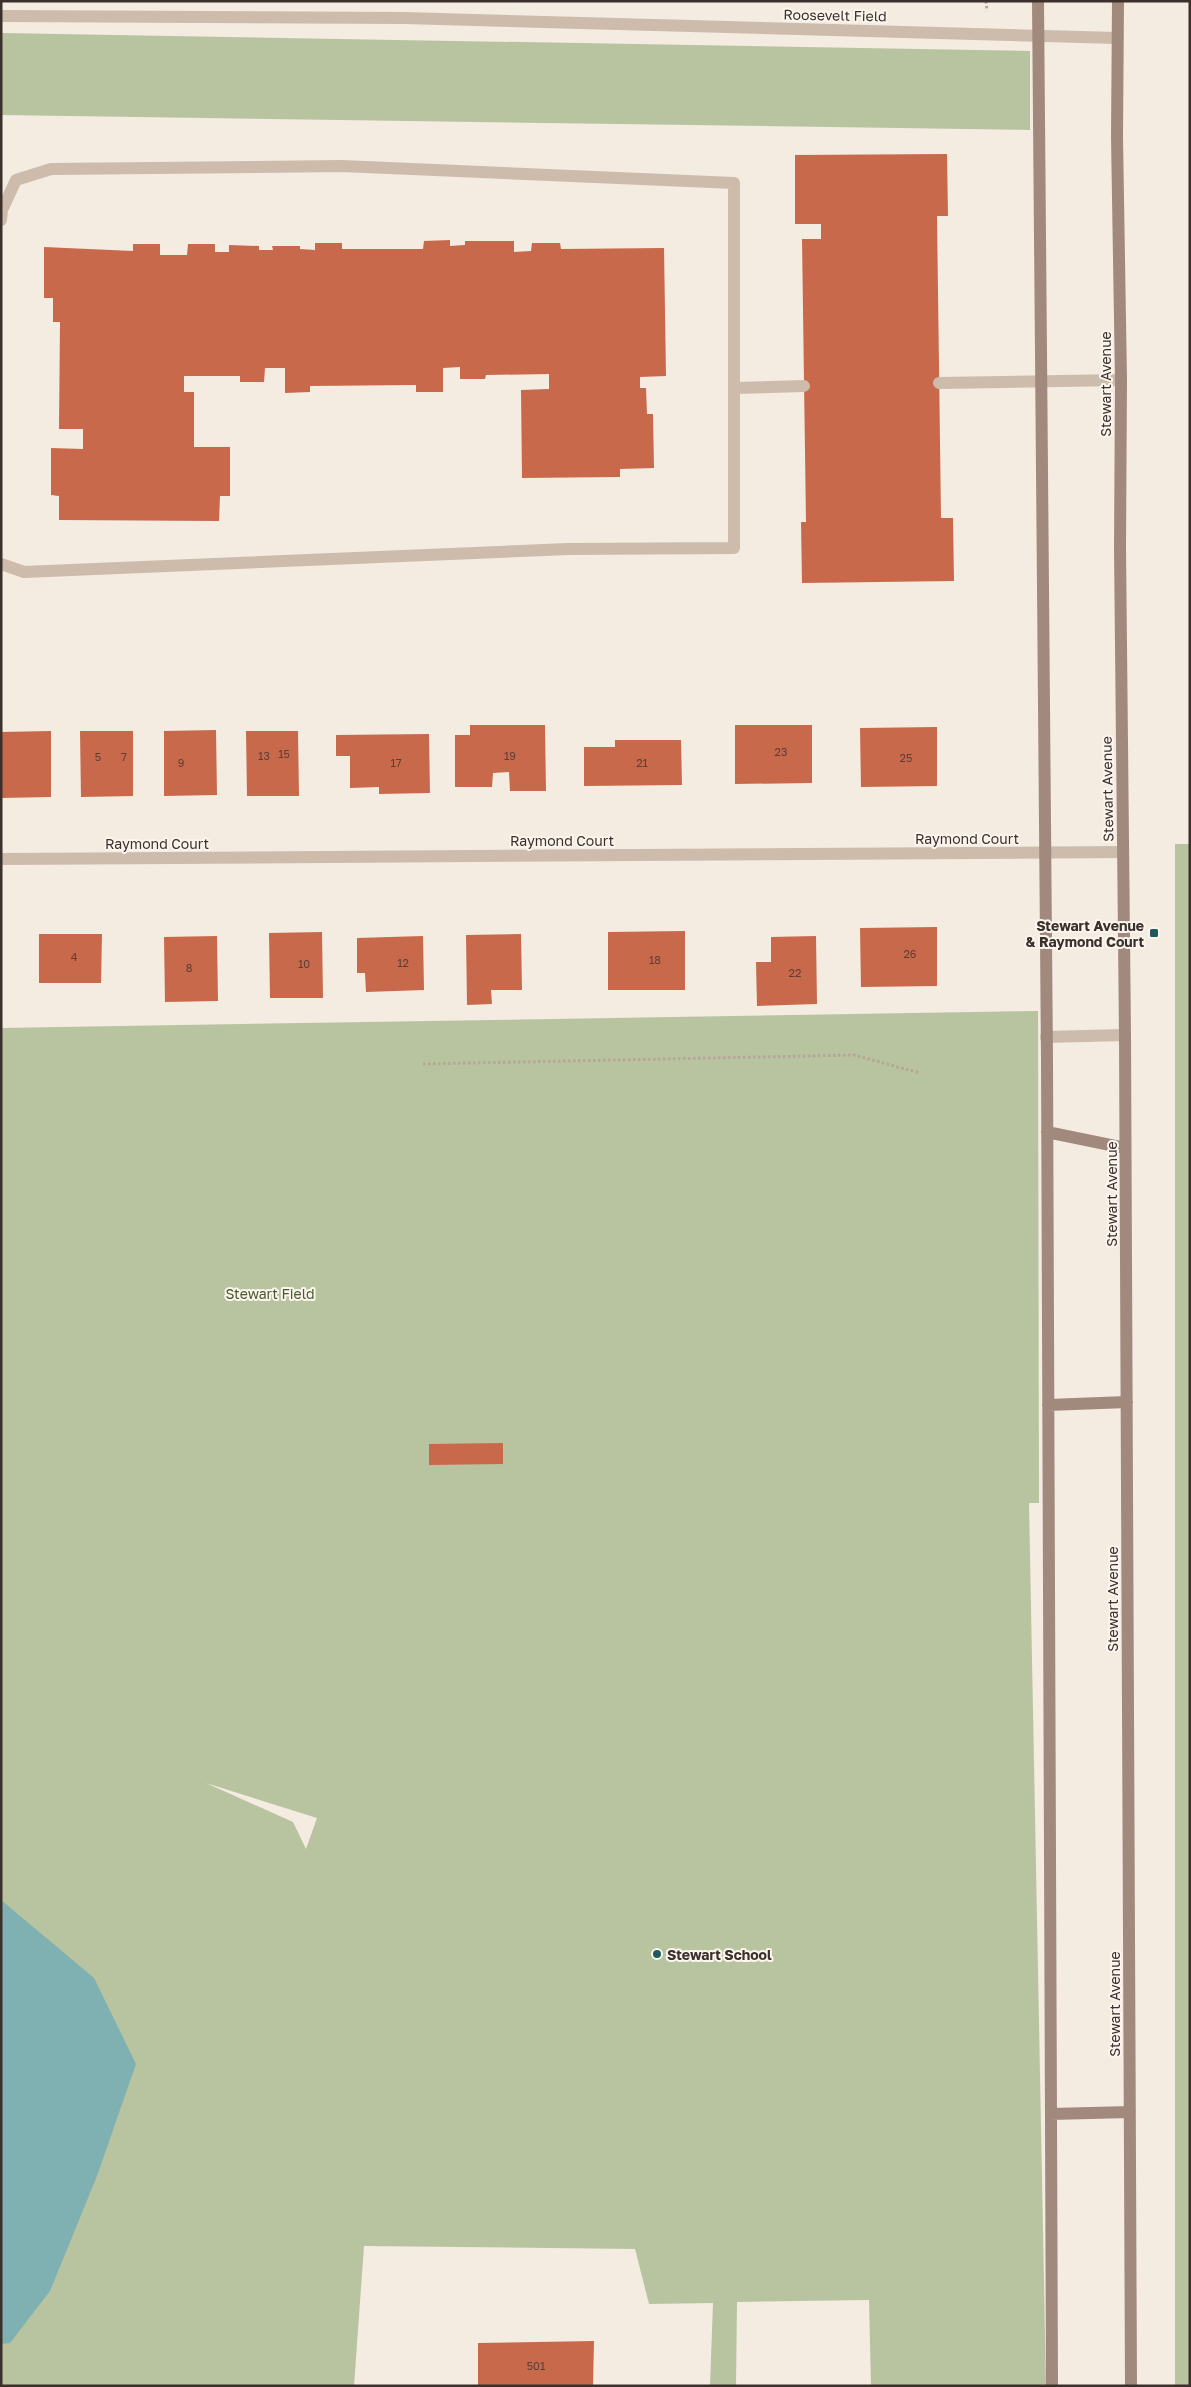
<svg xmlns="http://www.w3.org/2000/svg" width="1191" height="2387" viewBox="0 0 1191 2387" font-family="'Golos Text',sans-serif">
<rect width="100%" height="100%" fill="#f4ebe1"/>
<path fill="#b8c4a0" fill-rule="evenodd" d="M 1,33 L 1030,51 L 1030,130 L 1,115 Z
M 1175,844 L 1190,844 L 1190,2386 L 1175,2386 Z
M 1038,1011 L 1039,1503 L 1029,1503 L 1046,2386 L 871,2386 L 869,2300 L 737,2302 L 736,2386 L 710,2386 L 713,2303 L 649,2304 L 635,2249 L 364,2246 L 354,2386 L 1,2386 L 1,1028 ZM 206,1783 L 317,1818 L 306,1849 L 293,1822 Z"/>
<path fill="#7fb0b2" d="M 1,1900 L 94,1978 L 136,2064 L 97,2176 L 50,2291 L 10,2343 L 1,2344 Z"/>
<path fill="#c8694b" d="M 947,154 L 948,216 L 937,216 L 941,518 L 953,518 L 954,581 L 802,583 L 801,522 L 806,522 L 802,239 L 821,239 L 821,224 L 795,224 L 795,155 Z
M 450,240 L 450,246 L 465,245 L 465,241 L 514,241 L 514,252 L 531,251 L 532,243 L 560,243 L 561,249 L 664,248 L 666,376 L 640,377 L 640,388 L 646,388 L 647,414 L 653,414 L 654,468 L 620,469 L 620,477 L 522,478 L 521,390 L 549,389 L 549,374 L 486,375 L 485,379 L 460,379 L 460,367 L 443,368 L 443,392 L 416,392 L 416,385 L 310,386 L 310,392 L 285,393 L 285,368 L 265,368 L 264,382 L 240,382 L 240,376 L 184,376 L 184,392 L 194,392 L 194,447 L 230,447 L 230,496 L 220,496 L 219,521 L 59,520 L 59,496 L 51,495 L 51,448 L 83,449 L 83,429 L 59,429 L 60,322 L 53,322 L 53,298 L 44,298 L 44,247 L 133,251 L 133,244 L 160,244 L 160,255 L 187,255 L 188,244 L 215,244 L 215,252 L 229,252 L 229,245 L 259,246 L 259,250 L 273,250 L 272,246 L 300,246 L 300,249 L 315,250 L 315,243 L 342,243 L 342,249 L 423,249 L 424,241 Z
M 470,725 L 545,725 L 546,791 L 510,791 L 509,772 L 493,773 L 492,787 L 455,787 L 455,735 L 470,735 Z
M 735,725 L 812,725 L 812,783 L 735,784 Z
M 937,727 L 937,786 L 861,787 L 860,728 Z
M 216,730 L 217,795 L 164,796 L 164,731 Z
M 51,731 L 51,797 L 1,798 L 1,732 Z
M 80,731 L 133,731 L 133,796 L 81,797 Z
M 246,731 L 298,731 L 299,796 L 247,796 Z
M 429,734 L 430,793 L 379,794 L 379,787 L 350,788 L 350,756 L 336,756 L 336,735 Z
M 615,740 L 681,740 L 682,785 L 584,786 L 584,747 L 615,747 Z
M 937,927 L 937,986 L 861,987 L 860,928 Z
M 685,931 L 685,990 L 608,990 L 608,932 Z
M 322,932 L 323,998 L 270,998 L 269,933 Z
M 39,934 L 102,934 L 101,983 L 39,983 Z
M 521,934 L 522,990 L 491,990 L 492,1004 L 467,1005 L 466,935 Z
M 217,936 L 218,1001 L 165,1002 L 164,937 Z
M 423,936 L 424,990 L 366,992 L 365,973 L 357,973 L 357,938 Z
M 816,936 L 817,1004 L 757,1006 L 756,962 L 771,962 L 771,937 Z
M 503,1443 L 503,1464 L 429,1465 L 429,1444 Z
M 594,2341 L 593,2386 L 478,2386 L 478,2343 Z"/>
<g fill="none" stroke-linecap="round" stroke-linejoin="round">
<path stroke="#b9a596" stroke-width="3" stroke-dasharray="2.5 2.5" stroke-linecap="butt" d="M 986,1 L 987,11
M 423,1064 L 854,1055 L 920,1073"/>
<path stroke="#cdbbac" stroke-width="12" d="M 1,220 L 2,210 L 16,180 L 51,169 L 342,166 L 734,183 L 734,548 L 568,549 L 24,572 L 1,564
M 939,383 L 1121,380
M 735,388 L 804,386
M 1046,1037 L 1125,1035"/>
<path stroke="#cdbbac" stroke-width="12" d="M 1,16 L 405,18 L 1117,38
M 1,859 L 1123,852"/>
<path stroke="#a18a7d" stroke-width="12" d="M 1038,1 L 1047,1058 L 1052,2386
M 1118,1 L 1117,137 L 1121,380 L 1120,548 L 1125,1035 L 1131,2386
M 1047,1132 L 1125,1148
M 1048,1405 L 1127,1402
M 1051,2114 L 1130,2112"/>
</g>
<g fill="#1f5a5e" stroke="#fbf5ee" stroke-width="2">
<rect x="1149" y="928" width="10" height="10" rx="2.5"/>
<circle cx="657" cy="1954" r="5"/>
</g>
<g text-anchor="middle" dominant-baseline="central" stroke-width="4" stroke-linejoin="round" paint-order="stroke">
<g font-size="11" fill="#5e3e33">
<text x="781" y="751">23</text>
<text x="284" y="753">15</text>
<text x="264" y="755">13</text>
<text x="510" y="755">19</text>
<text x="98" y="756">5</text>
<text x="124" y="756">7</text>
<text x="906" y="757">25</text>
<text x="181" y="762">9</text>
<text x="396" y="762">17</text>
<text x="642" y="762">21</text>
<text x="910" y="953">26</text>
<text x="74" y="956">4</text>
<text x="655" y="959">18</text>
<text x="403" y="962">12</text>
<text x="304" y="963">10</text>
<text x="189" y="967">8</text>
<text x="795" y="972">22</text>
<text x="536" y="2365">501</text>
</g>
<g font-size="14" fill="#3b302b" stroke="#fbf5ee">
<text transform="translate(835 15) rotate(1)">Roosevelt Field</text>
<text transform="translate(1105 384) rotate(-90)">Stewart Avenue</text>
<text transform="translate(1107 789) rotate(-91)">Stewart Avenue</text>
<text x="967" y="838">Raymond Court</text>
<text x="562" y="840">Raymond Court</text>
<text x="157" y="843">Raymond Court</text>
<text transform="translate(1111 1194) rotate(-90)">Stewart Avenue</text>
<text transform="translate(1112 1599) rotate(-90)">Stewart Avenue</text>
<text transform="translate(1114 2004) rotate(-90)">Stewart Avenue</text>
</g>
<g font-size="14" font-weight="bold" fill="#3b302b" stroke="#fbf5ee" text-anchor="end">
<text x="1144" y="925">Stewart Avenue<tspan x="1144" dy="16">&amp; Raymond Court</tspan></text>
<text x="667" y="1954" text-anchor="start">Stewart School</text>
</g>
<g font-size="14" fill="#4a5a2e" stroke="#fbf5ee">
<text x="270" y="1293">Stewart Field</text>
</g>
</g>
<rect width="1191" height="2387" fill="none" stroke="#3b302b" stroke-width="5"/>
</svg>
